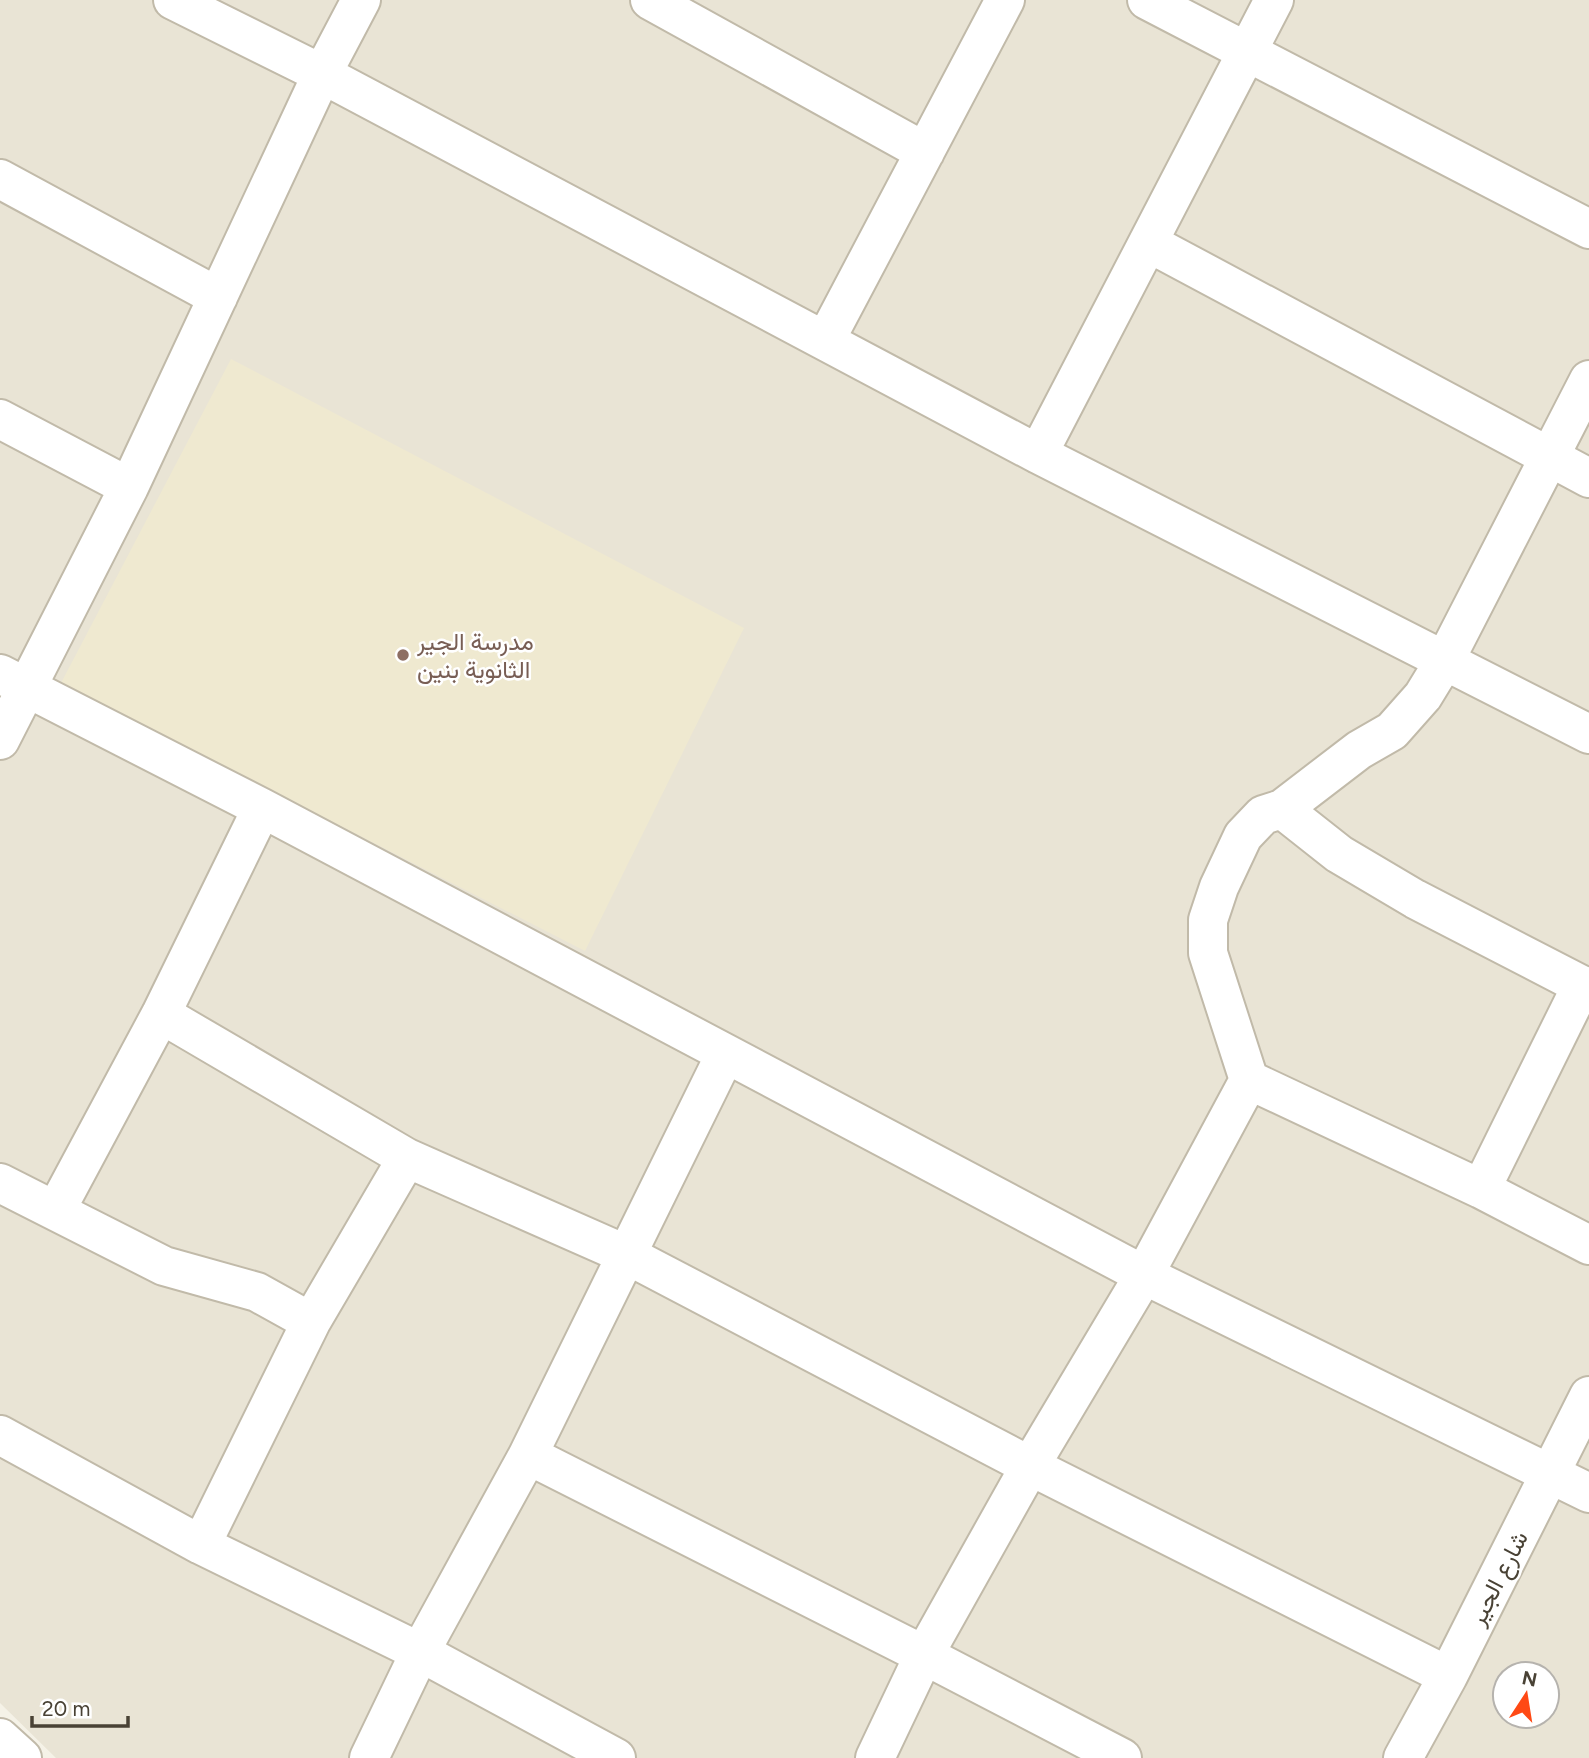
<svg xmlns="http://www.w3.org/2000/svg" width="1589" height="1758" viewBox="0 0 1589 1758" font-family="Figtree,Vazirmatn,sans-serif">
<rect width="100%" height="100%" fill="#f5f2e7"/>
<path fill="#e9e4d5" fill-rule="evenodd" d="M 0,0 L 1589,0 L 1589,1758 L 56,1758 L 0,1703 ZM 1505,1674 L 1547,1674 L 1547,1716 L 1505,1716 Z"/>
<path fill="#efe9d0" d="M 231,359 L 744,628 L 585,951 L 61,683 Z"/>
<g fill="none" stroke-linecap="round" stroke-linejoin="round">
<g stroke="#c1baa9" stroke-width="42">
<path id="minor" d="M 173,0 L 322,74 L 1038,454 L 1589,734
M 650,0 L 925,152
M 1147,0 L 1589,229
M 0,179 L 218,297
M 1149,243 L 1589,478
M 825,341 L 1005,0
M 0,419 L 129,487
M 1038,454 L 1274,0
M 0,674 L 262,808 L 1144,1275 L 1589,1493
M 0,740 L 129,487 L 322,74 L 361,0
M 1282,809 L 1339,854 L 1415,899 L 1589,989
M 161,1014 L 407,1158 L 627,1255 L 1030,1466 L 1448,1676
M 1249,1080 L 1481,1189 L 1589,1245
M 0,1183 L 164,1266 L 257,1292 L 311,1322
M 1481,1189 L 1582,985
M 56,1210 L 161,1014 L 262,808
M 0,1435 L 201,1545 L 420,1652 L 616,1758
M 528,1455 L 924,1655 L 1122,1758
M 201,1545 L 311,1322 L 407,1158
M 0,1738 L 22,1758
M 369,1758 L 420,1652 L 528,1455 L 725,1055
M 875,1758 L 924,1655 L 1030,1466 L 1144,1275 L 1249,1080 L 1208,953 L 1208,920 L 1219,887 L 1243,836 L 1263,815 L 1282,809 L 1359,750 L 1392,731 L 1423,696 L 1445,660 L 1589,380
M 1403,1758 L 1448,1676 L 1589,1396"/>
</g>
<use href="#minor" stroke="#fff" stroke-width="38"/>
</g>
<circle fill="#8d6e63" stroke="#fff" stroke-width="2.5" cx="403" cy="655" r="7"/>
<g text-anchor="middle" dominant-baseline="central" stroke-width="5" stroke-linejoin="round" paint-order="stroke">
<g font-size="24" fill="#785e54" stroke="#fff" text-anchor="start">
<text x="417" y="641">مدرسة الجير<tspan x="417" dy="28">الثانوية بنين</tspan></text>
</g>
<g font-size="24" fill="#494235" stroke="#fff">
<text transform="translate(1498 1578) rotate(-63)">شارع الجير</text>
</g>
</g>
<g transform="translate(1526 1695) rotate(12)"><circle r="33" fill="#ffffff" stroke="#b6b3ae" stroke-width="2"/>
<path d="M0-5L12 26L0 18L-12 26Z" fill="#ff4914"/>
<text y="-10" font-size="19" font-weight="bold" text-anchor="middle" fill="#494235">N</text>
</g>
<path d="M32 1716v10h96v-10" fill="none" stroke="#494235" stroke-width="3.5"/>
<text x="42" y="1716" font-size="21" fill="#494235" stroke="#ffffff" stroke-width="5" paint-order="stroke">20 m</text>
</svg>
